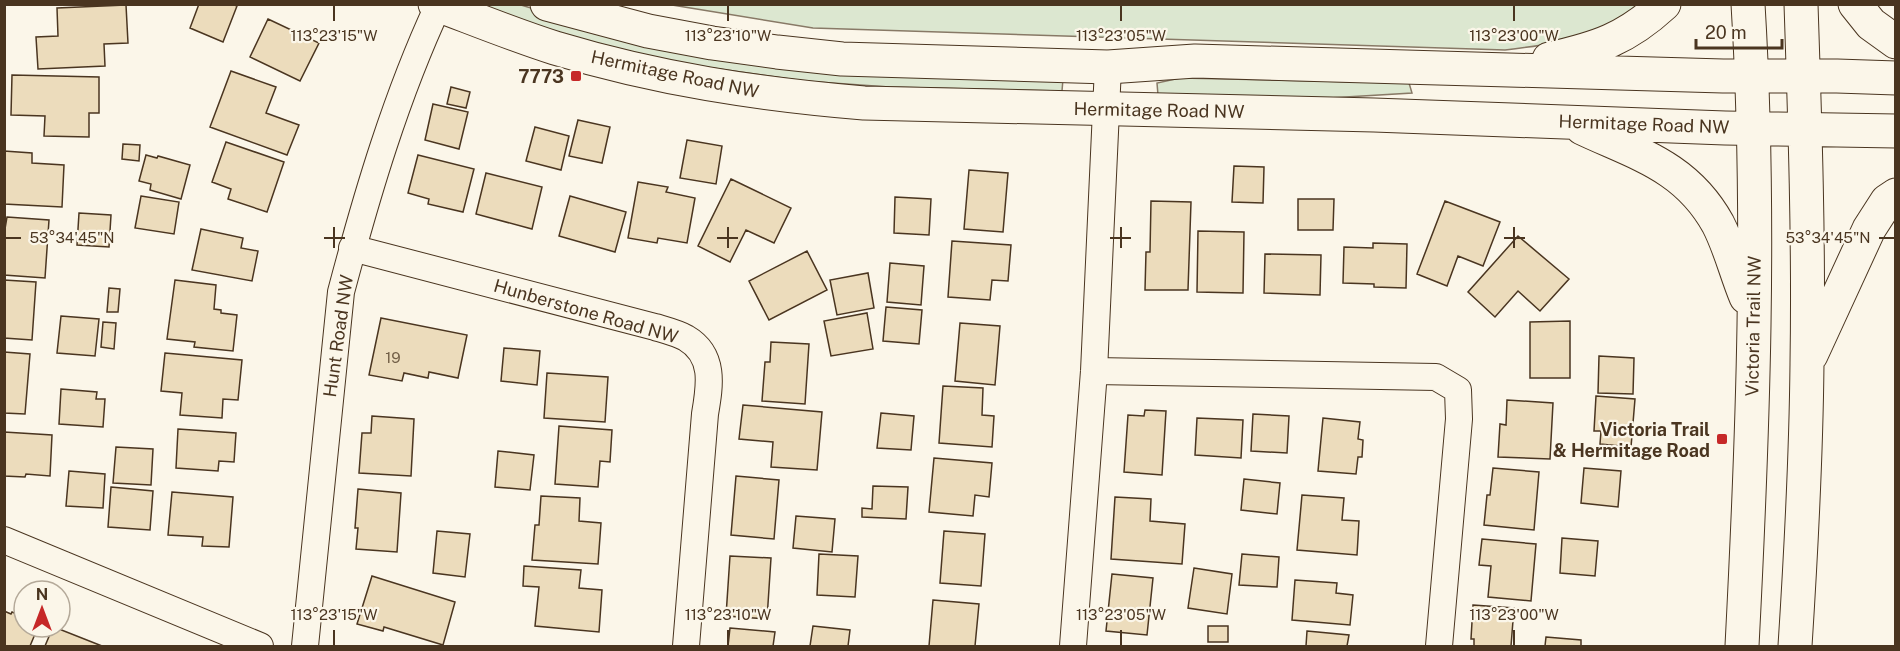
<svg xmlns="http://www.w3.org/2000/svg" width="1900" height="651" viewBox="0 0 1900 651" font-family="'Public Sans',sans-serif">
<rect width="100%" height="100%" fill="#fbf6e9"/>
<path fill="#dce7d0" stroke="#887966" stroke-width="1.5" d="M 486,5 L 521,5 L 571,20 L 1063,79 L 1062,91 L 889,87 L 804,81 L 677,63 L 577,40 L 485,10 Z
M 672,5 L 1638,5 C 1604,40 1552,44 1505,50 L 813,28 Z
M 1180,78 L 1409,83 L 1412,93 L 1329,98 L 1158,95 L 1157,83 Z"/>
<path fill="#ecdcbc" stroke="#4a3520" stroke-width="1.5" d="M 199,4 L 232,4 L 237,6 L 223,42 L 190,28 Z
M 126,5 L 128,43 L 104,44 L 105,66 L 38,69 L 36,37 L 58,36 L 57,8 Z
M 268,19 L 319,43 L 300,81 L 250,57 Z
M 231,71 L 276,87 L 266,113 L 299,125 L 287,155 L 210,127 Z
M 12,75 L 99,77 L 99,113 L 89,113 L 89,137 L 44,136 L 45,116 L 11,115 Z
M 451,87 L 470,92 L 466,108 L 447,104 Z
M 433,104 L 468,112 L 459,149 L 425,140 Z
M 578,120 L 610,127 L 602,163 L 569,156 Z
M 535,127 L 569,136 L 561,170 L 526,161 Z
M 687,140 L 722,146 L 716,184 L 680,178 Z
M 226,142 L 284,162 L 267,212 L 228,199 L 231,189 L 212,182 Z
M 123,144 L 140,145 L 139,161 L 122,159 Z
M 4,151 L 32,153 L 32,163 L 64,165 L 62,207 L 4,204 Z
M 146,155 L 157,158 L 158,156 L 190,165 L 181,199 L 150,190 L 151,184 L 139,181 Z
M 418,155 L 474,169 L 463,212 L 428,204 L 429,199 L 408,193 Z
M 1234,166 L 1264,167 L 1263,203 L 1232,202 Z
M 969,170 L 1008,173 L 1003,232 L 964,229 Z
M 486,173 L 542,187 L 532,229 L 476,214 Z
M 731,179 L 791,208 L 774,243 L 746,230 L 730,262 L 698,246 Z
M 638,182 L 668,187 L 666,192 L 695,198 L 687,243 L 658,238 L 657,243 L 628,238 Z
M 141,196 L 179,202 L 174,234 L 135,228 Z
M 570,196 L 626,212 L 615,252 L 559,236 Z
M 895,197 L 931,199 L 929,235 L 894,233 Z
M 1298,199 L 1334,199 L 1333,230 L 1298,230 Z
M 1151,201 L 1191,202 L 1188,290 L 1145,290 L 1146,252 L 1150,252 Z
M 1445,201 L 1500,222 L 1483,266 L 1458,256 L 1447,286 L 1417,274 Z
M 79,213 L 111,215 L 109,247 L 77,245 Z
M 7,217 L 49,220 L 45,278 L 4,275 L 4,235 Z
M 201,229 L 243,238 L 241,248 L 258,251 L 252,281 L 192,270 Z
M 1198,231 L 1244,232 L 1243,293 L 1197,292 Z
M 1518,236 L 1569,279 L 1540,311 L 1518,291 L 1495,317 L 1468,292 Z
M 952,241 L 1011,245 L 1008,281 L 992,280 L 990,300 L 948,297 Z
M 1373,243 L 1407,244 L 1406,288 L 1374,287 L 1374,284 L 1343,283 L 1344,247 L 1373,248 Z
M 807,251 L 827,290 L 769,320 L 749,281 Z
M 1265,254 L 1321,255 L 1320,295 L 1264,293 Z
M 890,263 L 924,266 L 921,305 L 887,302 Z
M 868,273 L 874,308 L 837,315 L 830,280 Z
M 4,280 L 36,282 L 32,340 L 4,338 Z
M 175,280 L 216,285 L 214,309 L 221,310 L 221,313 L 237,315 L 233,351 L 194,347 L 195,342 L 167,339 Z
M 109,288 L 120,289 L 118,312 L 107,312 Z
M 886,307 L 922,310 L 919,344 L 883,341 Z
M 867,313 L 873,349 L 831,356 L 824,321 Z
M 61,316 L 99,319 L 95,356 L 57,353 Z
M 381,318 L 467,335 L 458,378 L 429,372 L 428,378 L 404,373 L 402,381 L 369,375 Z
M 1570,321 L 1570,378 L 1530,378 L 1530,322 Z
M 103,322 L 116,323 L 114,349 L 101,347 Z
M 960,323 L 1000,326 L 995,385 L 955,381 Z
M 771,342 L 809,344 L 805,404 L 762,401 L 765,362 L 770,362 Z
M 504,348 L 540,351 L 537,385 L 501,381 Z
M 4,352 L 30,354 L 25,414 L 4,413 Z
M 165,353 L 242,360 L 238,400 L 223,399 L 222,418 L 180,415 L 182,393 L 161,391 Z
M 1599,356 L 1634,358 L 1633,394 L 1598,393 Z
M 547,373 L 608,377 L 605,422 L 544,418 Z
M 943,386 L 983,388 L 982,415 L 994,416 L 992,447 L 939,443 Z
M 61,389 L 97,392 L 96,399 L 105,399 L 103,427 L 59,424 Z
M 1596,396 L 1635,399 L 1631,447 L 1600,444 L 1601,431 L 1594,431 Z
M 1507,400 L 1553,403 L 1550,459 L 1498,457 L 1500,424 L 1506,425 Z
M 743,405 L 822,412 L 817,470 L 771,467 L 773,442 L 739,439 Z
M 1145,410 L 1166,411 L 1162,475 L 1124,472 L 1128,415 L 1144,416 Z
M 881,413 L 914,416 L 911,450 L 877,448 Z
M 1253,414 L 1289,416 L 1287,453 L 1251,451 Z
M 372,416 L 414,419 L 411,476 L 359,473 L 362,433 L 371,433 Z
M 1197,418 L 1243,420 L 1241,458 L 1195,455 Z
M 1323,418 L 1360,422 L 1358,439 L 1363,440 L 1362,457 L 1358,457 L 1356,474 L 1318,471 Z
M 559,426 L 612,430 L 610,462 L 600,461 L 598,487 L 555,484 Z
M 178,429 L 236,433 L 234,462 L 219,461 L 218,471 L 176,468 Z
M 4,432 L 52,435 L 50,476 L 26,474 L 25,477 L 4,476 Z
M 116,447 L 153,449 L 151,485 L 113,483 Z
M 498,451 L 534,455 L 530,490 L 495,487 Z
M 934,458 L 992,463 L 989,497 L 975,495 L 973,516 L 929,512 Z
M 1493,468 L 1539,472 L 1534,530 L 1484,525 L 1487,495 L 1490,495 Z
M 1584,468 L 1621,471 L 1618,507 L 1581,503 Z
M 69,471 L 105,474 L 103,508 L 66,506 Z
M 736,476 L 779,480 L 774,539 L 731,535 Z
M 1244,479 L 1280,483 L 1277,514 L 1241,510 Z
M 873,486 L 908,487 L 906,519 L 862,517 L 862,508 L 872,509 Z
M 111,487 L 153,491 L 150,530 L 108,527 Z
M 358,489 L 401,493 L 397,552 L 356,549 L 358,528 L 355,528 Z
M 172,492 L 233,497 L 229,547 L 202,546 L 203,537 L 168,535 Z
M 1302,495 L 1344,498 L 1342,520 L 1359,521 L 1357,555 L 1297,550 Z
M 541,496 L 580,498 L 579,521 L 601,523 L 598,564 L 532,560 L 535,525 L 539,525 Z
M 1115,497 L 1151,499 L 1150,521 L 1185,524 L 1182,564 L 1111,559 Z
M 796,516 L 835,519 L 832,552 L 793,548 Z
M 437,531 L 470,534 L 465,577 L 433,573 Z
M 944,531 L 985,534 L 981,586 L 940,583 Z
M 1562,538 L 1598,541 L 1595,576 L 1560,573 Z
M 1482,539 L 1536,544 L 1531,601 L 1488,597 L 1491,566 L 1479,565 Z
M 819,554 L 858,556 L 855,597 L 817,595 Z
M 1242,554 L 1279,557 L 1277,587 L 1239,585 Z
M 730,556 L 771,558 L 767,619 L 726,616 Z
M 524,566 L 581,570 L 579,588 L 602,590 L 599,632 L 535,626 L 539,587 L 523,586 Z
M 1194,568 L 1232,574 L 1227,614 L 1188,608 Z
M 1112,574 L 1153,578 L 1147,635 L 1106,631 Z
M 372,576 L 455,602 L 443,645 L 384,627 L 383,631 L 357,624 Z
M 1295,580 L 1337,583 L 1336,593 L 1353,595 L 1350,625 L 1292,620 Z
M 933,600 L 979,604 L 975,646 L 929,646 Z
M 1473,605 L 1514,608 L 1511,646 L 1474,646 L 1474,639 L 1471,639 Z
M 4,611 L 11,614 L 12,612 L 24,617 L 24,627 L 38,627 L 30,646 L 4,646 Z
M 813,626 L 850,630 L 848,646 L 810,646 Z
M 1208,626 L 1228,626 L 1228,642 L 1208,642 Z
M 53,627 L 54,627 L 102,646 L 45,646 Z
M 730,628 L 775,632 L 773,646 L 728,646 Z
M 1307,631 L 1349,635 L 1347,646 L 1306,646 Z
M 1546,637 L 1581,640 L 1581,646 L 1545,646 Z"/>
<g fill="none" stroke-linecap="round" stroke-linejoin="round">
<g stroke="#4a3520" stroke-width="28">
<path id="street" d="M 352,248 L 655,327 C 665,330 677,333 686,338 C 715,355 710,385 705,414 L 686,646
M 1094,371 L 1436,377 L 1458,390 L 1459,419 L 1439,646
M 4,540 L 260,646
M 305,646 L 341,292 C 367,194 396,96 439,4
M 1073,646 L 1094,371 L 1108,67"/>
</g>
<g stroke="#4a3520" stroke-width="35">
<path id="secondary" d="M 435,4 C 475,19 514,35 555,48 C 658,79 757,94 864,103 L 1374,115 L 1725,128 L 1896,131
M 547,4 L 648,31 L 712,43 L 777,52 L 842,59 L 1108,67 L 1195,61 L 1723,76 L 1837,76 L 1896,78
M 1855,4 L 1871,24 L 1896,42
M 1549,59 C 1598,48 1626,39 1664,4
M 1582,128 C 1637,154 1686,166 1718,224 C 1730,247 1736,273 1746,297
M 1811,355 L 1869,229 L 1887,201 L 1896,195
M 1742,646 C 1753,433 1761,218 1748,4
M 1795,646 C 1801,553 1806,458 1807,364 C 1809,244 1805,124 1801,4"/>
</g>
<use href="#street" stroke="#fbf6e9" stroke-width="26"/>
<use href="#secondary" stroke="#fbf6e9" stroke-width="33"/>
</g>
<path fill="none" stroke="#4a3520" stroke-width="2" d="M 334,6 L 334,21M 728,6 L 728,21M 1121,6 L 1121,21M 1514,6 L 1514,21M 334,227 L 334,248M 728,227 L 728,248M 1121,227 L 1121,248M 1514,227 L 1514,248M 6,238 L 21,238M 324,238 L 345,238M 717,238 L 738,238M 1110,238 L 1131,238M 1504,238 L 1525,238M 1879,238 L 1894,238M 334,630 L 334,645M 728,630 L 728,645M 1121,630 L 1121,645M 1514,630 L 1514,645"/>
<g fill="#c62828" stroke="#fbf6e9" stroke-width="2">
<rect x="570" y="70" width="12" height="12" rx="3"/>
<rect x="1716" y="433" width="12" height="12" rx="3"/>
</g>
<g text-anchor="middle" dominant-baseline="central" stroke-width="4.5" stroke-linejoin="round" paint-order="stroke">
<g font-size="15" fill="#725f47">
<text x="393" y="357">19</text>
</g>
<g font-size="18" fill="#4a3520" stroke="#fbf6e9">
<text transform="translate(675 74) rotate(12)">Hermitage Road NW</text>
<text transform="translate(1159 110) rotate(1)">Hermitage Road NW</text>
<text transform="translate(1644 124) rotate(2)">Hermitage Road NW</text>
<text transform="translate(586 311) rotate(16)">Hunberstone Road NW</text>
<text transform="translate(1753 326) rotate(-89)">Victoria Trail NW</text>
<text transform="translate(338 336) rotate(-82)">Hunt Road NW</text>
</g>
<g font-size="18" font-weight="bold" fill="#4a3520" stroke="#fbf6e9" text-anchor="end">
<text x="564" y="76">7773</text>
<text x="1710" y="429">Victoria Trail<tspan x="1710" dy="21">&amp; Hermitage Road</tspan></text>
</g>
</g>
<g font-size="15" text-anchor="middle" fill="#4a3520" stroke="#fbf6e9" stroke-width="4.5" stroke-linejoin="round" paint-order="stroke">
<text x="334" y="41">113°23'15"W</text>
<text x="728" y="41">113°23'10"W</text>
<text x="1121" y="41">113°23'05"W</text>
<text x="1514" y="41">113°23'00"W</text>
<text x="72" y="243">53°34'45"N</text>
<text x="1828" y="243">53°34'45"N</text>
<text x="334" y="620">113°23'15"W</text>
<text x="728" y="620">113°23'10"W</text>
<text x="1121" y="620">113°23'05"W</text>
<text x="1514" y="620">113°23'00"W</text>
</g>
<rect width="1900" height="651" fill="none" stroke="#4a3520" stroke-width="12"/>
<g transform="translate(42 609)"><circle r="28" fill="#fbf6e9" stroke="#b4a999" stroke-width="1.5"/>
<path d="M0-4.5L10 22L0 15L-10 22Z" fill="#c62828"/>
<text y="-9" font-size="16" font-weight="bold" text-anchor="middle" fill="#4a3520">N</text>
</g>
<path d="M1696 39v9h86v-9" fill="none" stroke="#4a3520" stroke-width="3"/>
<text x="1705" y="39" font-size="18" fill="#4a3520" stroke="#fbf6e9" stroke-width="4.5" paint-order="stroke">20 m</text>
</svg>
